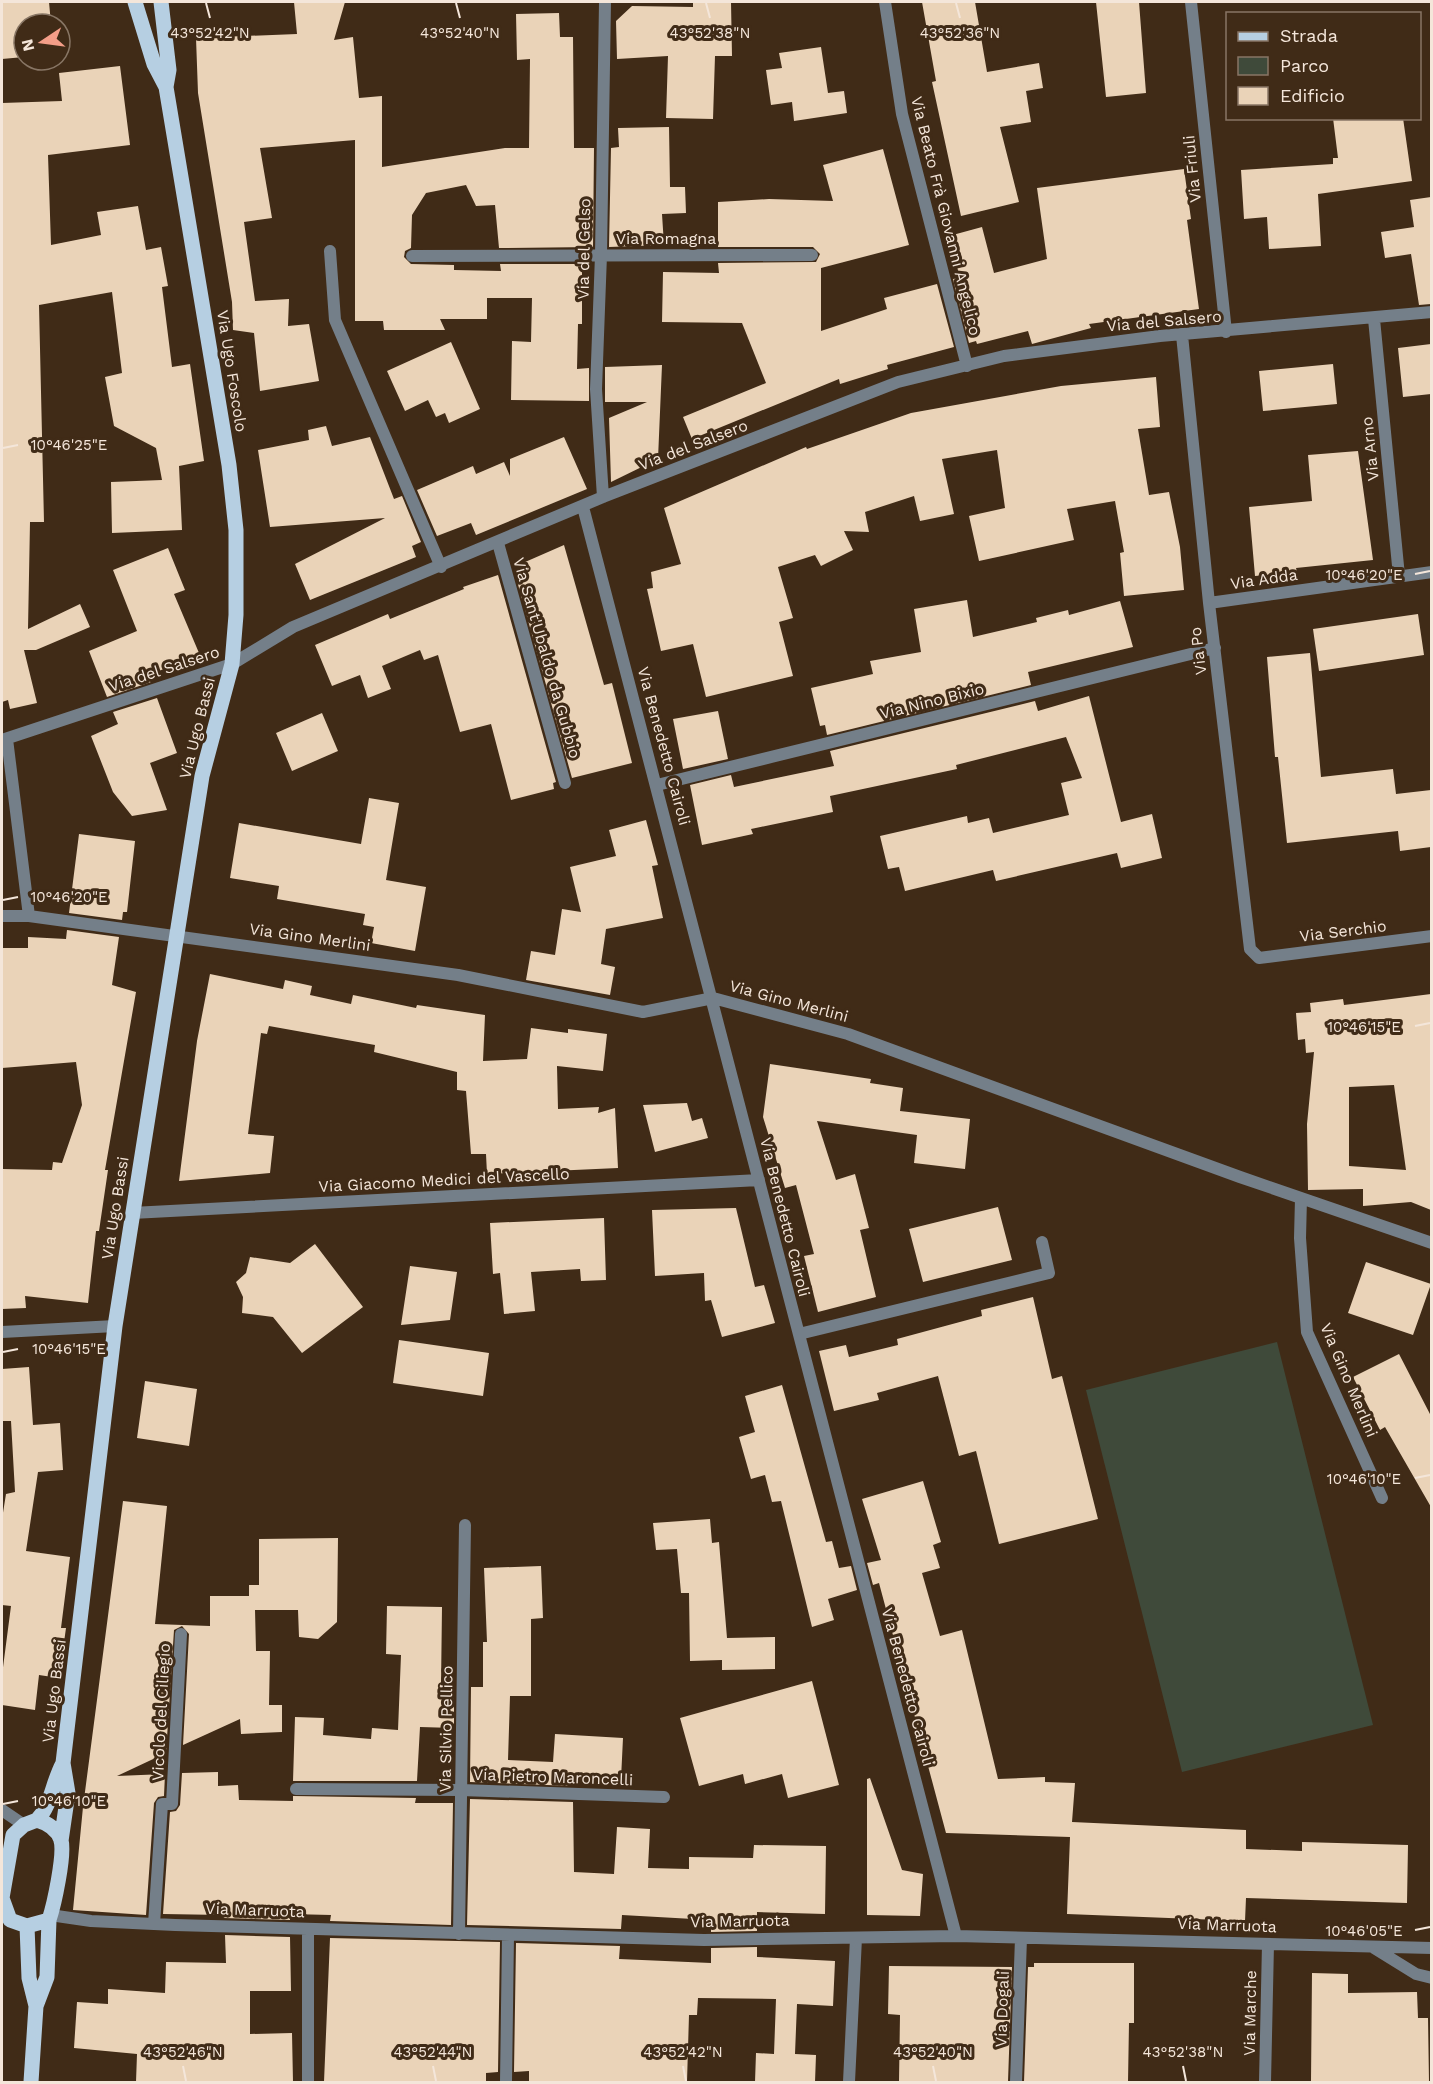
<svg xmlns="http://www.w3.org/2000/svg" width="1433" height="2084" viewBox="0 0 1433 2084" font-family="'Work Sans',sans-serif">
<rect width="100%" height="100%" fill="#402b17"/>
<path fill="#3f4a3a" d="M 1277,1342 L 1373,1725 L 1182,1772 L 1086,1390 Z"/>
<path fill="#ead3b8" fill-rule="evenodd" d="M 2,2 L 49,2 L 51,24 L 24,24 L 24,57 L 2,59 Z
M 294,2 L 345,2 L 334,40 L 353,37 L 359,98 L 382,96 L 382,167 L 505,148 L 529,148 L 530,59 L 517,60 L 516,14 L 559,13 L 560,37 L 573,37 L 574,148 L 594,148 L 593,247 L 499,248 L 495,205 L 476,206 L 466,185 L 426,193 L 412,215 L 411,248 L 405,251 L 404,257 L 411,264 L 454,265 L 454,270 L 501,271 L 500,264 L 582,264 L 582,324 L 578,324 L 577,369 L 589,368 L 589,401 L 511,400 L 512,341 L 531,342 L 532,298 L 487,298 L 487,319 L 440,319 L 445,330 L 384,330 L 383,321 L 355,321 L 355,140 L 260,148 L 272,218 L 244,222 L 255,301 L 289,299 L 288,326 L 309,324 L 319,381 L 260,391 L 254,333 L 233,330 L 232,302 L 198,93 L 196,38 L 297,34 Z
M 693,2 L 731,2 L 732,56 L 715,56 L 713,119 L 666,118 L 668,56 L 617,59 L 616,21 L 632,6 L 693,7 Z
M 922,2 L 975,2 L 987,72 L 1039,63 L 1043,88 L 1026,91 L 1031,122 L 1000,127 L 1019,202 L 961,216 L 932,82 L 936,81 Z
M 1096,2 L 1139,2 L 1146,93 L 1106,97 Z
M 821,47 L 828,93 L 844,91 L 847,113 L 794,121 L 792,102 L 771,105 L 766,70 L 782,68 L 779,53 Z
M 120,66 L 130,145 L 48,155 L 51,245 L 101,235 L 97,212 L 138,206 L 146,250 L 161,247 L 168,286 L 162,287 L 172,367 L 190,364 L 204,461 L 179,466 L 182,530 L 112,533 L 111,482 L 162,480 L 156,448 L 114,426 L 105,377 L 122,373 L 112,292 L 39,305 L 44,522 L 30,522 L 28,629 L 80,604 L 90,627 L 36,650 L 24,650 L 37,703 L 10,709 L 8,700 L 2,702 L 2,103 L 62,101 L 59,73 Z
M 1333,118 L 1403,118 L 1412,181 L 1318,194 L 1321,246 L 1269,249 L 1267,217 L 1244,219 L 1241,170 L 1333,164 L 1333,158 L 1338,158 Z
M 669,127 L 670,187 L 685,187 L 686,213 L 662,214 L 664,245 L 609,247 L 611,148 L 619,147 L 618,128 Z
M 883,149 L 909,245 L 821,268 L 821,331 L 887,309 L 884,298 L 937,284 L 954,347 L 887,365 L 888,369 L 840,384 L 839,379 L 692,439 L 683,417 L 766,383 L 742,323 L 662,322 L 663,272 L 719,273 L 718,263 L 816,262 L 820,254 L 813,247 L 718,247 L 718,202 L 769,199 L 833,201 L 823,165 Z
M 1184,169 L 1191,219 L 1187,220 L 1199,309 L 1089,324 L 1091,328 L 1032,344 L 1028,331 L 977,344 L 976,341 L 969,343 L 953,279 L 960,278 L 949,236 L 982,227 L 994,273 L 1047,259 L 1037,188 Z
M 1431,197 L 1431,304 L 1419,305 L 1411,254 L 1385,258 L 1381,232 L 1414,227 L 1410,200 Z
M 451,342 L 480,409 L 449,423 L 445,413 L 436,417 L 428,400 L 405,411 L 387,371 Z
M 1431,344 L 1431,394 L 1403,397 L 1398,348 Z
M 1333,364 L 1337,404 L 1263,411 L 1259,371 Z
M 662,365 L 658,459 L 611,482 L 609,418 L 647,402 L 605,402 L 605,367 Z
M 1156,377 L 1160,427 L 1138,429 L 1149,495 L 1169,492 L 1180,547 L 1184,590 L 1124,596 L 1120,553 L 1124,552 L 1115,501 L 1067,509 L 1074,540 L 979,561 L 969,516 L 1005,508 L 997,450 L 942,459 L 954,514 L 920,521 L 914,496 L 865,512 L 869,532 L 844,531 L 853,550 L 821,566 L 815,555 L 778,567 L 793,618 L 779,622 L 793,676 L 706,697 L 693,644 L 661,651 L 647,589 L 653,588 L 651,572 L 681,564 L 664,508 L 806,447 L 807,449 L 911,413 L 1061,386 Z
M 326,426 L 332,446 L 370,437 L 394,499 L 402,496 L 421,542 L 412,546 L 416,557 L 310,600 L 295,564 L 385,518 L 270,527 L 258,450 L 309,440 L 308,430 Z
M 564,437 L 587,489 L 476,535 L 471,523 L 437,536 L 417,490 L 473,466 L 476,474 L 504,462 L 510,476 L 510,459 Z
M 1358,451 L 1373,560 L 1296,568 L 1297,572 L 1255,576 L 1249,507 L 1312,501 L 1308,455 Z
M 564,545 L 604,685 L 612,683 L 632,763 L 572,778 L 514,570 L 517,569 L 516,566 Z
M 168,548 L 185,590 L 174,594 L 199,653 L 148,676 L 151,682 L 107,697 L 89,651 L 137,631 L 113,570 Z
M 498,575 L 556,782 L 553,783 L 554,789 L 511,800 L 491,724 L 460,732 L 438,655 L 424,660 L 420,650 L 382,666 L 391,689 L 368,698 L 360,675 L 332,686 L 315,645 L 388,614 L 390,619 L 464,589 L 463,587 Z
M 967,600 L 973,637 L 1037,622 L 1036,618 L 1068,610 L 1069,615 L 1120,601 L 1133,647 L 1028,672 L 1031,685 L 827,735 L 825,725 L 820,726 L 811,688 L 873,674 L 870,661 L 921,652 L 914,609 Z
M 1418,614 L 1424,655 L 1319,671 L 1313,629 Z
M 1310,653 L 1321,777 L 1393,769 L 1396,794 L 1431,790 L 1431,847 L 1400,851 L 1398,831 L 1287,843 L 1278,757 L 1275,757 L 1267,657 Z
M 1089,696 L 1121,822 L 1152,814 L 1162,858 L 1121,868 L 1117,853 L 996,881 L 993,870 L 905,891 L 899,867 L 888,869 L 880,836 L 967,816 L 968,823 L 989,818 L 993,833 L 1069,815 L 1061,783 L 1082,778 L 1066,737 L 956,765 L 957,769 L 830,796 L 833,812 L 751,829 L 753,834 L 702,845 L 690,785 L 731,775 L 734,787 L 834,766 L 830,751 L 1035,701 L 1038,711 Z
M 157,698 L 177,753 L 150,763 L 167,810 L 132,816 L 113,792 L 91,736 L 118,724 L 113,712 Z
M 718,711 L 728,759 L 683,769 L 673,719 Z
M 322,713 L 338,751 L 292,771 L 276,733 Z
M 369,798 L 399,803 L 386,880 L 426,887 L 415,951 L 371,943 L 374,927 L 363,925 L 365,914 L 277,899 L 279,886 L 230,878 L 239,823 L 361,844 Z
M 646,820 L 658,865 L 652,866 L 663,918 L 606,929 L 601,964 L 615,967 L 610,995 L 526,980 L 531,951 L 555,955 L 562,909 L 581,912 L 570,867 L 616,856 L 609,830 Z
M 79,834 L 135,841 L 127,912 L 123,912 L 122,920 L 69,913 Z
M 67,930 L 119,937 L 112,985 L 136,992 L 105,1170 L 108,1170 L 99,1231 L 96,1231 L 88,1303 L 25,1296 L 26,1308 L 2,1309 L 2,1169 L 52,1170 L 53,1162 L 62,1163 L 82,1105 L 76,1062 L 2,1068 L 2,948 L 28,948 L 28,937 L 66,939 Z
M 210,974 L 283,989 L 285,980 L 312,986 L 310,995 L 351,1004 L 353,995 L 416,1008 L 417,1005 L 485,1015 L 483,1061 L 527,1059 L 531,1028 L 568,1033 L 568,1029 L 607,1034 L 603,1071 L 557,1066 L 558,1109 L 599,1107 L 598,1113 L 615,1108 L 618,1168 L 487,1174 L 486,1154 L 471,1154 L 466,1091 L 457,1090 L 457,1072 L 374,1052 L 375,1045 L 269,1026 L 267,1034 L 261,1033 L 248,1134 L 274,1136 L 270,1173 L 179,1181 L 197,1041 Z
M 1431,994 L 1431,1210 L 1411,1202 L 1363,1206 L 1363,1189 L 1308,1190 L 1307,1124 L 1314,1052 L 1306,1053 L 1305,1039 L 1298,1040 L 1296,1013 L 1311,1012 L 1310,1003 L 1343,999 L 1344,1005 ZM 1394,1085 L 1406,1170 L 1349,1166 L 1349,1087 Z
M 770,1064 L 871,1079 L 870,1083 L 903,1088 L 900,1111 L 970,1119 L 965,1169 L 914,1163 L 917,1135 L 817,1121 L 836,1180 L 855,1174 L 869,1228 L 860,1230 L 876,1297 L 818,1312 L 804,1256 L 814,1254 L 796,1185 L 785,1188 L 763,1117 Z
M 687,1103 L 692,1121 L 702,1118 L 708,1138 L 655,1152 L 643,1105 Z
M 998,1207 L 1012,1260 L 923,1282 L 909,1229 Z
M 736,1208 L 755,1287 L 764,1285 L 775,1323 L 722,1337 L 711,1300 L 705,1301 L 704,1273 L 655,1276 L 652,1210 Z
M 604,1218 L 606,1280 L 581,1281 L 580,1269 L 531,1272 L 535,1311 L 504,1314 L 500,1273 L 493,1274 L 490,1223 Z
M 315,1244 L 363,1307 L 302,1353 L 273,1317 L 242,1313 L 243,1297 L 236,1282 L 246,1273 L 250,1257 L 290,1263 Z
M 1366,1262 L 1431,1284 L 1413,1335 L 1348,1313 Z
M 410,1266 L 457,1272 L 450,1320 L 401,1325 Z
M 1033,1297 L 1052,1379 L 1062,1376 L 1098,1519 L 999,1544 L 976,1451 L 959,1456 L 938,1376 L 877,1393 L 879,1400 L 834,1411 L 819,1351 L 846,1345 L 849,1357 L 898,1345 L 897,1339 L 982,1316 L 981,1310 Z
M 399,1340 L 489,1353 L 483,1396 L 393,1383 Z
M 1399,1354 L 1431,1416 L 1431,1507 L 1385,1427 L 1380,1430 L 1353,1377 Z
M 29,1367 L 33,1425 L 60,1423 L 63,1470 L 38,1472 L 26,1551 L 70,1557 L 61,1628 L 66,1628 L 59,1678 L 39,1675 L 35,1710 L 2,1705 L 2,1675 L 11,1606 L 2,1605 L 2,1519 L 6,1494 L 15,1492 L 11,1421 L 2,1421 L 2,1369 Z
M 145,1381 L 197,1389 L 189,1446 L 137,1438 Z
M 782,1385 L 826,1542 L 832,1541 L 839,1568 L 851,1566 L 857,1590 L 828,1599 L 834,1620 L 812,1627 L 781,1501 L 772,1502 L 765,1475 L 751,1479 L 739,1437 L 755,1432 L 745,1396 Z
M 923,1481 L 941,1542 L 933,1545 L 940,1568 L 922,1573 L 940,1636 L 962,1630 L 998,1779 L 1045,1777 L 1045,1782 L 1075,1783 L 1072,1822 L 1246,1830 L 1246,1849 L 1302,1851 L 1302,1842 L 1408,1845 L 1407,1903 L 1246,1898 L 1245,1921 L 1067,1914 L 1070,1837 L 946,1833 L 879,1583 L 873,1585 L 867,1563 L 881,1560 L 862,1499 Z
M 123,1501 L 167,1506 L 155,1624 L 210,1626 L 210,1596 L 249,1596 L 249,1585 L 259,1585 L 259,1539 L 338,1538 L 337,1622 L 318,1639 L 299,1637 L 298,1610 L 255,1610 L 256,1651 L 270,1651 L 269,1705 L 282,1705 L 282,1732 L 241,1734 L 240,1719 L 183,1745 L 189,1634 L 182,1626 L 174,1630 L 166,1753 L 117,1776 L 165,1774 L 164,1796 L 158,1797 L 154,1803 L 146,1915 L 73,1910 L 83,1807 Z
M 710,1519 L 712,1543 L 719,1542 L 727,1638 L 775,1637 L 775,1669 L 722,1670 L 722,1660 L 690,1661 L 689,1593 L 681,1593 L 677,1549 L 656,1550 L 653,1523 Z
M 541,1566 L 543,1618 L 531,1619 L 531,1696 L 510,1696 L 508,1760 L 553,1762 L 555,1734 L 623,1738 L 621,1779 L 573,1776 L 573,1786 L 470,1782 L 471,1687 L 483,1687 L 483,1642 L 487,1642 L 484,1568 Z
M 387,1606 L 442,1607 L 441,1686 L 454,1686 L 454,1728 L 420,1727 L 417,1781 L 293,1781 L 295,1717 L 324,1718 L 323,1735 L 371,1739 L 372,1728 L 398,1730 L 401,1655 L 386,1654 Z
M 812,1681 L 839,1785 L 788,1798 L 782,1774 L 745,1784 L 743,1774 L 699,1786 L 680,1718 Z
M 218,1772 L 218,1786 L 238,1785 L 239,1800 L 293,1801 L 293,1796 L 416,1798 L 415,1803 L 453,1803 L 451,1925 L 330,1921 L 331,1915 L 290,1914 L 290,1920 L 224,1918 L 223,1915 L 163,1914 L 170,1812 L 176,1811 L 180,1805 L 182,1773 Z
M 870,1778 L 902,1870 L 923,1874 L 920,1916 L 867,1915 L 867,1779 Z
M 470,1799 L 573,1802 L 574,1872 L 614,1874 L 617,1827 L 650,1829 L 648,1868 L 689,1869 L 689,1857 L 753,1858 L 754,1845 L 826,1846 L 825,1914 L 757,1912 L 757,1931 L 711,1932 L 711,1920 L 622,1915 L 621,1929 L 467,1925 Z
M 225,1935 L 290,1937 L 291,1991 L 250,1991 L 250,2034 L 292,2033 L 293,2082 L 136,2082 L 137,2054 L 74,2048 L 77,2002 L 108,2004 L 108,1989 L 165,1993 L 166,1962 L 226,1963 Z
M 330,1938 L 500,1942 L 498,2072 L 486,2073 L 486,2082 L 324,2082 Z
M 516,1943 L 620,1946 L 619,1959 L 711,1963 L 711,1948 L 757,1947 L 757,1957 L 835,1961 L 833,2006 L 797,2004 L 795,2054 L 816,2055 L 815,2082 L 755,2082 L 756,2053 L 774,2054 L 776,1999 L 698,1998 L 697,2015 L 689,2015 L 687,2082 L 529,2082 L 529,2071 L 514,2072 Z
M 1034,1963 L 1134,1963 L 1134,2023 L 1129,2023 L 1128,2082 L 1024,2082 L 1028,1967 L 1034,1967 Z
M 889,1966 L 1012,1967 L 1008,2082 L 899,2082 L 900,2015 L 888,2014 Z
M 1312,1973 L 1348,1974 L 1348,1993 L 1417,1992 L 1418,2018 L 1428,2018 L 1429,2082 L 1311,2082 Z"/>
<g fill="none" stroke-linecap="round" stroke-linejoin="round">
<path stroke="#747f89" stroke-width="12" d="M 885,2 L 902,114 L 967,366
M 1191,2 L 1226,332
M 330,251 L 335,320 L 441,567
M 412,256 L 812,255
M 1374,319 L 1399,576
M 1182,335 L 1209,603 L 1250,949 L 1259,958 L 1432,936
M 603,497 L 596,389 L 601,255 L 605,2
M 583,507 L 956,1936
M 498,543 L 565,783
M 1209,603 L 1432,572
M 7,739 L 29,916
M 2,740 L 232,664 L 293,627 L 603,497 L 898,382 L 1004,356 L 1160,336 L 1432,312
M 657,785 L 1215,648
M 2,916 L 29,916 L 458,975 L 643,1012 L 713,998 L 848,1034 L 1240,1177 L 1432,1243
M 1301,1198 L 1300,1238 L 1307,1332 L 1382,1498
M 132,1213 L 759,1180
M 2,1332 L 115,1326
M 799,1334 L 1049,1273 L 1042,1242
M 296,1789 L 461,1790 L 664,1797
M 2,1810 L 24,1825
M 50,1915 L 91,1921 L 175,1925 L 704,1940 L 956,1936 L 1432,1948
M 154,1924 L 162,1804 L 172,1804 L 181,1634
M 459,1934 L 465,1525
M 1374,1948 L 1416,1974 L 1432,1978
M 308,2082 L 308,1930
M 506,2082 L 508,1935
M 849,2082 L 856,1938
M 1016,2082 L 1021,1938
M 1265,2082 L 1268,1944"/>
<path stroke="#b6cfe2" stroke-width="15" d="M 161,2 L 169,70 L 166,87
M 37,1820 C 47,1823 57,1828 61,1840 C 65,1855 54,1905 49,1920 L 27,1926 L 10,1920 L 2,1898 L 13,1835 L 24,1825 Z
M 37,1820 C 52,1804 52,1783 63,1763
M 61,1841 L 68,1793 L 63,1763 L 115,1326 L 202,776 L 232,664 L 236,615 L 236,530 L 229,465 L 166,87 L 154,64 L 135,2
M 27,1926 L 29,1978 L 36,2006
M 31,2082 L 36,2006 L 47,1977 L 49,1920"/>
</g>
<path fill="none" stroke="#f4e6da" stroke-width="2" d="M 206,3 L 210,18M 456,3 L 460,18M 706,3 L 710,18M 956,3 L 960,18M 3,448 L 18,445M 1415,574 L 1430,571M 3,900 L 18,897M 1415,1026 L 1430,1023M 3,1352 L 18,1349M 1415,1478 L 1430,1475M 3,1804 L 18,1801M 1415,1930 L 1430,1927M 183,2066 L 186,2081M 433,2066 L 436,2081M 683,2066 L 686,2081M 933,2066 L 936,2081M 1183,2066 L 1186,2081"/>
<g text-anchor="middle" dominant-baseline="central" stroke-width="6" stroke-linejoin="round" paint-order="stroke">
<g font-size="16" fill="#f4e6da" stroke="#402b17">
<text transform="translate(1192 169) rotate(-96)">Via Friuli</text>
<text transform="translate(946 216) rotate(76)">Via Beato Frà Giovanni Angelico</text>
<text x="666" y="238">Via Romagna</text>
<text transform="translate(584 249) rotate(-89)">Via del Gelso</text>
<text transform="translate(1164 321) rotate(-5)">Via del Salsero</text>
<text transform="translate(232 371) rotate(81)">Via Ugo Foscolo</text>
<text transform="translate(693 445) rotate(-21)">Via del Salsero</text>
<text transform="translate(1370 449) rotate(-96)">Via Arno</text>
<text transform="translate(1264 579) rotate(-8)">Via Adda</text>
<text transform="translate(1198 651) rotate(-97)">Via Po</text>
<text transform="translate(547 658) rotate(74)">Via Sant'Ubaldo da Gubbio</text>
<text transform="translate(164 669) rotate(-18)">Via del Salsero</text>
<text transform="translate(932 701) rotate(-14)">Via Nino Bixio</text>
<text transform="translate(197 728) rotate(-76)">Via Ugo Bassi</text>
<text transform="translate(664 746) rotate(75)">Via Benedetto Cairoli</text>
<text transform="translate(1343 931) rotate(-7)">Via Serchio</text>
<text transform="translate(310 937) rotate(8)">Via Gino Merlini</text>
<text transform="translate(789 1001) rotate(15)">Via Gino Merlini</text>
<text transform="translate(444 1180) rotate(-3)">Via Giacomo Medici del Vascello</text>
<text transform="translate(115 1208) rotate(-81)">Via Ugo Bassi</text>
<text transform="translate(785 1217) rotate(76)">Via Benedetto Cairoli</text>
<text transform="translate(1349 1380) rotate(67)">Via Gino Merlini</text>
<text transform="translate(908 1687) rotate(75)">Via Benedetto Cairoli</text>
<text transform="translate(54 1691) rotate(-83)">Via Ugo Bassi</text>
<text transform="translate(161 1712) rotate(-87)">Vicolo del Ciliegio</text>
<text transform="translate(446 1729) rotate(-89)">Via Silvio Pellico</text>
<text transform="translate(553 1777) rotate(2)">Via Pietro Maroncelli</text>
<text transform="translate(255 1910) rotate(2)">Via Marruota</text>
<text transform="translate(740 1921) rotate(-1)">Via Marruota</text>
<text transform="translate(1227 1925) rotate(2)">Via Marruota</text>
<text transform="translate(1002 2009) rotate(-88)">Via Dogali</text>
<text transform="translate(1250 2013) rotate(-89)">Via Marche</text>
</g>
</g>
<g font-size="15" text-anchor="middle" fill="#f4e6da" stroke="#402b17" stroke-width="6" stroke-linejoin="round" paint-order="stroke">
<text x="210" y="38">43°52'42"N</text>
<text x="460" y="38">43°52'40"N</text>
<text x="710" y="38">43°52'38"N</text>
<text x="960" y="38">43°52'36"N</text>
<text x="69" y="450">10°46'25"E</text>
<text x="1364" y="580">10°46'20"E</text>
<text x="69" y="902">10°46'20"E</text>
<text x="1364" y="1032">10°46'15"E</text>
<text x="69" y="1354">10°46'15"E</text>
<text x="1364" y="1484">10°46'10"E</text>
<text x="69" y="1806">10°46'10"E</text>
<text x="1364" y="1936">10°46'05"E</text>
<text x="183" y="2057">43°52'46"N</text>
<text x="433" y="2057">43°52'44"N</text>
<text x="683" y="2057">43°52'42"N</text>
<text x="933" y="2057">43°52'40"N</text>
<text x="1183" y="2057">43°52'38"N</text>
</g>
<rect width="1433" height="2084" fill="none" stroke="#f4e6da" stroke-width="6"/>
<rect x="1226" y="12" width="195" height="108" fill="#402b17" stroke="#887665" stroke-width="1.5"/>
<rect x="1238" y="32" width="30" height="9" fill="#b6cfe2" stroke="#887665" stroke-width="1.5"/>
<text x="1280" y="42" font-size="18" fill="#f4e6da">Strada</text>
<rect x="1238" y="57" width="30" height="18" fill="#3f4a3a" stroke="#887665" stroke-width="1.5"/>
<text x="1280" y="72" font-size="18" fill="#f4e6da">Parco</text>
<rect x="1238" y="87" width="30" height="18" fill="#ead3b8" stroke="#887665" stroke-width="1.5"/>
<text x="1280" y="102" font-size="18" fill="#f4e6da">Edificio</text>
<g transform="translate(42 42) rotate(257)"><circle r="28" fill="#402b17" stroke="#887665" stroke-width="1.5"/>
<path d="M0-4.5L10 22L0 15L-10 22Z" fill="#f49e88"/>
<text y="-9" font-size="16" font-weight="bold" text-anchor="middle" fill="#f4e6da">N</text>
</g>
</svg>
